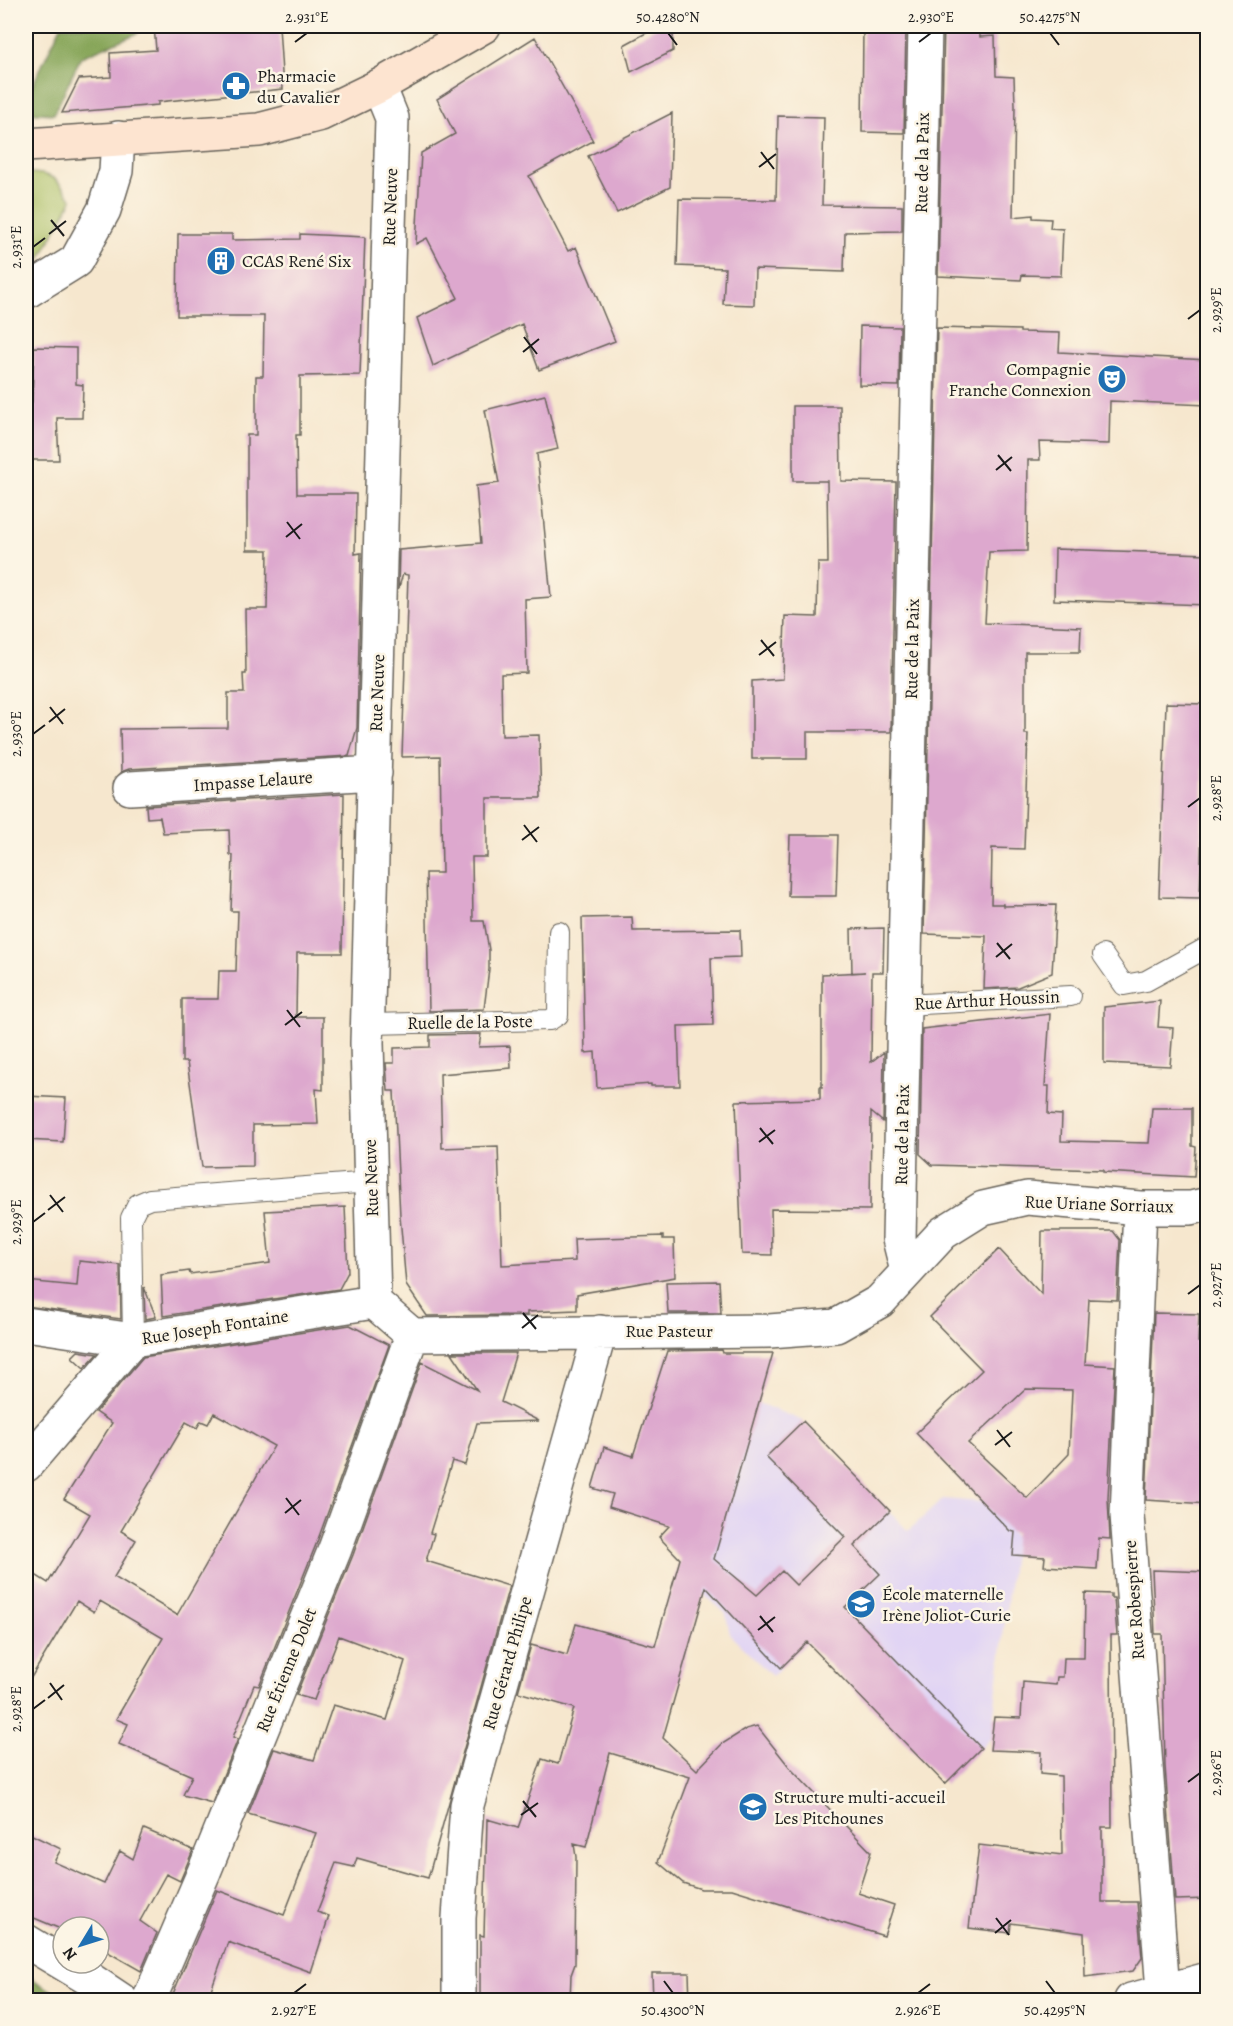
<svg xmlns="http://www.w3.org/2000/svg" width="1233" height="2026" viewBox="0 0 1233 2026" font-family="Alegreya,serif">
<rect width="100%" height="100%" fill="#fcf5e5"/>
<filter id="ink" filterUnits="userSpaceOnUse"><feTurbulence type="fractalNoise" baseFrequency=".0167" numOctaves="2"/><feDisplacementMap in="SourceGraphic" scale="12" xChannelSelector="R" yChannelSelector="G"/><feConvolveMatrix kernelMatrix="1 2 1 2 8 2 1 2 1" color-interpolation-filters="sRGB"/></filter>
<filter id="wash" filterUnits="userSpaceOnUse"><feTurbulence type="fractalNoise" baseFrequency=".008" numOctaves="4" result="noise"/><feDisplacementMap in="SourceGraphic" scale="24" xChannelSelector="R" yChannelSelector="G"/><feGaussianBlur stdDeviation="1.35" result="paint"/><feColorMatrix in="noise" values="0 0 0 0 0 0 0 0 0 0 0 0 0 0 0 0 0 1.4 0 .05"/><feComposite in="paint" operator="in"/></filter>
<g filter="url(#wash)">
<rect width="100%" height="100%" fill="#f6e7ce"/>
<path fill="#e1d4f4" d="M 758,1403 L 803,1421 L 908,1531 L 943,1499 L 982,1502 L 1015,1536 L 991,1738 L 945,1784 L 808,1642 L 772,1676 L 730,1635 L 726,1614 L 704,1594 Z"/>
<path fill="#a8be62" stroke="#626d3f" stroke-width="1.5" d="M 26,173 C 53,173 57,178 72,200 L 39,261 L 26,270 Z"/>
<path fill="#86a558" stroke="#51603a" stroke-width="1.5" d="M 61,26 L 142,26 L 138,33 L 81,57 L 54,114 L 26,112 L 26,91 L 30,90 Z
M 26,1975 L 66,2000 L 26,2000 Z"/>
<g id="blocks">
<path fill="#dda8ce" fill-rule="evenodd" d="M 154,26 L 279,26 L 283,89 L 158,102 L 158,105 L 62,113 L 79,79 L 111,77 L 110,53 L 156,50 Z
M 659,26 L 673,26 L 673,51 L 631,72 L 624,45 Z
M 863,26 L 906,26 L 904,133 L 862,132 Z
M 944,26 L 979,26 L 980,37 L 995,36 L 996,76 L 1014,77 L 1015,106 L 1013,217 L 1033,215 L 1033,218 L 1051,219 L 1050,228 L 1063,229 L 1061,276 L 1022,275 L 1021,280 L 938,276 Z
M 535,37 L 593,141 L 529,176 L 568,251 L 576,247 L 615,341 L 539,370 L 522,324 L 433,366 L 417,318 L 458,298 L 427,238 L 416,244 L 421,153 L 455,134 L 437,99 Z
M 672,113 L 670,187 L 617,213 L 588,156 Z
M 778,116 L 824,117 L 822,205 L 902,206 L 902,231 L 845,232 L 844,272 L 755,269 L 754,305 L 723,304 L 725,268 L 677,266 L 679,199 L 776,200 Z
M 178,234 L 232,234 L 232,240 L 300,239 L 300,234 L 365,237 L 360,375 L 300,376 L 300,435 L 296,435 L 297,494 L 356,494 L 355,554 L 361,553 L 357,728 L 349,756 L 129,769 L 121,772 L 120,729 L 228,728 L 228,693 L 244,693 L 243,674 L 246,674 L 245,609 L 267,609 L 268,550 L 247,550 L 247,435 L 256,435 L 256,376 L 263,376 L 264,316 L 177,316 Z
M 860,326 L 900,327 L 899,386 L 859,385 Z
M 937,328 L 1020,330 L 1020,332 L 1060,333 L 1059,352 L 1208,360 L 1208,405 L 1110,401 L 1109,444 L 1039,442 L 1040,460 L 1028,460 L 1027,551 L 989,552 L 985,623 L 1081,627 L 1080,652 L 1025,652 L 1025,734 L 1028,734 L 1024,849 L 992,848 L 991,904 L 1003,904 L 1003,906 L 1056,905 L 1052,973 L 1018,987 L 984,989 L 986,936 L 924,934 Z
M 34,347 L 76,348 L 76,384 L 83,385 L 82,418 L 57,418 L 59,460 L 29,460 L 29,402 L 32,402 Z
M 545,395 L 558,449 L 537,454 L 551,597 L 525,599 L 527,673 L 501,674 L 502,736 L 539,735 L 541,798 L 487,798 L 487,857 L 472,857 L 473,921 L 484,921 L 489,950 L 489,969 L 484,1009 L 429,1011 L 426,873 L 442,873 L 440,756 L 402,757 L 408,575 L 403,574 L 398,590 L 399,550 L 481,543 L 476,486 L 499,483 L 485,410 Z
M 793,406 L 840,406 L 841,481 L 896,482 L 891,732 L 807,732 L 807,759 L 752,759 L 752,681 L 783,679 L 785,616 L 817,617 L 818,563 L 828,563 L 827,481 L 793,481 Z
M 1055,549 L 1208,554 L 1208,605 L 1054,600 Z
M 1166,703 L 1205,704 L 1200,898 L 1159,897 Z
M 344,794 L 342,953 L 297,953 L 296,1017 L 323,1017 L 323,1090 L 316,1089 L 318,1124 L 253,1125 L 253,1166 L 202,1167 L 187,1062 L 182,1062 L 182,999 L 218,999 L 219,971 L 236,971 L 238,911 L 231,911 L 233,855 L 230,855 L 229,830 L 163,833 L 160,817 L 147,818 L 146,806 Z
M 790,835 L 838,835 L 836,896 L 788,896 Z
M 632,917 L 633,931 L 740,930 L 741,957 L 711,958 L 713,1025 L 678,1026 L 680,1086 L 651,1086 L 651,1084 L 597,1088 L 595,1052 L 585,1053 L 582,918 Z
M 884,928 L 883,972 L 872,972 L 871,1062 L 884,1052 L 883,1122 L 871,1112 L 870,1210 L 771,1209 L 772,1255 L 742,1254 L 736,1101 L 820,1099 L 820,1087 L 822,1087 L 822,974 L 865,972 L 852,973 L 851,929 Z
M 1160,1001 L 1158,1027 L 1173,1028 L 1170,1066 L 1104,1063 L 1104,1007 Z
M 1050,1014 L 1045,1086 L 1049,1086 L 1048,1114 L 1062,1115 L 1061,1141 L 1149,1143 L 1152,1108 L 1192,1108 L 1192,1146 L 1196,1147 L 1194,1177 L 1103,1172 L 1103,1170 L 932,1165 L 920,1154 L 922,1029 Z
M 481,1034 L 479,1047 L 510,1046 L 511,1068 L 440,1074 L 442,1148 L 498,1146 L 502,1265 L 575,1261 L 574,1239 L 663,1236 L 663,1239 L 674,1239 L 675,1277 L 577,1294 L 577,1310 L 527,1312 L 527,1315 L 427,1316 L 406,1285 L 400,1216 L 394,1091 L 388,1091 L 386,1063 L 394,1063 L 394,1048 L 430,1047 L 430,1035 Z
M 26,1096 L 66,1098 L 63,1142 L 26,1140 Z
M 345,1207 L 348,1272 L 339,1289 L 163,1316 L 161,1275 L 189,1271 L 190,1274 L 270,1263 L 265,1211 Z
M 1042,1231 L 1113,1231 L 1120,1240 L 1117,1300 L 1089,1299 L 1085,1364 L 1115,1366 L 1108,1498 L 1110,1539 L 1099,1538 L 1097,1569 L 1044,1566 L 1045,1557 L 1013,1555 L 1015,1532 L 1010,1531 L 916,1433 L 982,1370 L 930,1317 L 999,1249 L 1041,1294 ZM 1026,1389 L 1072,1390 L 1069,1454 L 1027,1498 L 968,1443 Z
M 79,1261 L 120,1265 L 121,1319 L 26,1306 L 26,1281 L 77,1286 Z
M 719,1281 L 721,1313 L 668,1313 L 666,1282 Z
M 144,1287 L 156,1317 L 145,1319 Z
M 1154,1313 L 1199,1314 L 1198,1342 L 1208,1342 L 1208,1504 L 1146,1500 Z
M 350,1325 L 389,1345 L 317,1542 L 259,1686 L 254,1685 L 233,1737 L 238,1739 L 212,1803 L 183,1795 L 192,1776 L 119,1744 L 128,1724 L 116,1719 L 163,1638 L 100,1601 L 94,1612 L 77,1601 L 26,1686 L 26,1569 L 48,1583 L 90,1514 L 64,1499 L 112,1423 L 96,1412 L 143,1357 ZM 214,1413 L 274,1446 L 177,1615 L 114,1577 L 136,1540 L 121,1531 L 186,1422 L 197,1428 L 201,1421 L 208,1424 Z
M 722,1350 L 723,1353 L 773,1353 L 714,1559 L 757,1595 L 782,1571 L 796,1585 L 845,1537 L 766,1457 L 803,1421 L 890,1511 L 854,1546 L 880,1574 L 845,1607 L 981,1748 L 945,1784 L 807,1642 L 781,1668 L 706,1587 L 663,1738 L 697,1770 L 722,1744 L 746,1729 L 757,1726 L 791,1769 L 871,1852 L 858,1893 L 894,1905 L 884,1936 L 732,1889 L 701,1889 L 683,1883 L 658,1862 L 690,1777 L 610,1753 L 586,1847 L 574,1844 L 576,1857 L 575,1964 L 571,1975 L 570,2001 L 480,2001 L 480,1935 L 484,1936 L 487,1819 L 518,1828 L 542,1759 L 558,1764 L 574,1708 L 518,1692 L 531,1645 L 567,1655 L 576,1624 L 655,1646 L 680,1559 L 659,1537 L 669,1526 L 609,1507 L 613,1494 L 592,1488 L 604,1447 L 633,1456 L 667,1351 Z
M 78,1351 L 97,1354 L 84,1368 L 72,1357 Z
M 452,1353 L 516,1353 L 501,1402 L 539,1421 L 477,1423 L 465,1465 L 452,1461 L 430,1533 L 434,1534 L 426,1561 L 509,1586 L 428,1878 L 357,1858 L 354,1867 L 336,1863 L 317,1912 L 329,1916 L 311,1972 L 228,1942 L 207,2001 L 170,2001 L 217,1890 L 284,1915 L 316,1833 L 248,1814 L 274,1749 L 314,1760 L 333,1705 L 387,1720 L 405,1661 L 339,1636 L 314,1700 L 296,1695 L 353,1555 L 422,1362 L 477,1390 Z
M 1152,1570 L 1208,1572 L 1208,1899 L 1175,1900 L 1165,1766 L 1162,1634 L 1155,1634 Z
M 1085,1593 L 1111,1594 L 1111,1598 L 1114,1598 L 1117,1635 L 1111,1635 L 1112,1827 L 1102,1827 L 1102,1902 L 1137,1902 L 1142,1958 L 1133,1971 L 1085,1977 L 1084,1933 L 1011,1923 L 1010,1933 L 969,1928 L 979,1845 L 1062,1855 L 1061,1776 L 1040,1774 L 1041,1752 L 990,1750 L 994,1717 L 1021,1718 L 1023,1682 L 1056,1685 L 1057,1677 L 1063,1677 L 1064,1658 L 1084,1658 Z
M 144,1829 L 193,1850 L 180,1881 L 166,1874 L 140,1921 L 157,1933 L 141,1971 L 99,1947 L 99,1927 L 63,1927 L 63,1930 L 27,1915 L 26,1918 L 26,1832 L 61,1849 L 54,1862 L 104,1884 L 120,1851 L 133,1859 Z
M 652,1973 L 689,1973 L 690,2001 L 653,2001 Z"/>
</g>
</g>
<g filter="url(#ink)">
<use href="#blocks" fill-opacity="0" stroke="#68635a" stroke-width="1.5"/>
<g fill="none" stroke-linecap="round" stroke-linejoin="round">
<g stroke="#68635a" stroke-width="22">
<path id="lane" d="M 1103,955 L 1124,985 L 1146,981 L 1208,947
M 904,1005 L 1071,996
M 369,1024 L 550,1020 L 558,1015 L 559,932
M 133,1340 L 131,1218 L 138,1204 L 150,1199 L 371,1182"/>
</g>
<g stroke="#68635a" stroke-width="36">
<path id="street" d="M 26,292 L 76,261 L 104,210 L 116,171 L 118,138
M 130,788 L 375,773
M 1140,1208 L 1127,1515 L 1163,1991
M 907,1271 L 899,1239 L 925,26
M 374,1302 L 367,1043 L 392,118 L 379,86
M 26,1324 L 133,1340
M 412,1335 L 769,1331 L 836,1326 L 880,1301 L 943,1233 L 983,1208 L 1027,1198 L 1140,1208 L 1191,1208 L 1208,1204
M 26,1465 L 133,1340 L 374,1302 L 412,1335
M 26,1941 L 91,1980 L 121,2000
M 149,2000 L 204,1872 L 335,1549 L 412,1335
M 459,2000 L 459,1918 L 467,1805 L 600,1332
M 1131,2000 L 1208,1979"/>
</g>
<g stroke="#68635a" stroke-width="36">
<path id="secondary" d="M 26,145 L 259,130 L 321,114 L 379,86 L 484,26"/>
</g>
<use href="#lane" stroke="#fff" stroke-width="20"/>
<use href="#street" stroke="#fff" stroke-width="33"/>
<use href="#secondary" stroke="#fde4d0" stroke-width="33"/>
</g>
</g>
<path fill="none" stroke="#1c1c1c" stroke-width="2" d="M 668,33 L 677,45M 1050,33 L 1059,45M 295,42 L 307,33M 919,42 L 931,33M 761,152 L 774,169M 759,167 L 776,154M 51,220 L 64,236M 49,234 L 66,221M 33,247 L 45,238M 1188,319 L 1200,310M 524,337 L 537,354M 523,352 L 539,339M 998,455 L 1011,471M 996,470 L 1012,457M 287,522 L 300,539M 286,537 L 302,524M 761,640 L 774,656M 759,655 L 776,642M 50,707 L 63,724M 49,722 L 65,709M 33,734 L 45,725M 1188,807 L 1200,798M 524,825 L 537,842M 522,840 L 539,827M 997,943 L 1010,959M 996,957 L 1012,944M 287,1010 L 300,1027M 285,1025 L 302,1012M 760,1128 L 773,1144M 759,1142 L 775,1130M 50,1195 L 63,1212M 48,1210 L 65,1197M 33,1222 L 45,1213M 1188,1294 L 1200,1285M 523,1313 L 536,1329M 522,1328 L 538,1315M 997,1430 L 1010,1447M 995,1445 L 1012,1432M 286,1498 L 299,1515M 285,1513 L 301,1500M 760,1616 L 773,1632M 758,1630 L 775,1617M 50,1683 L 62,1700M 48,1698 L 64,1685M 33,1709 L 45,1700M 1188,1782 L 1200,1773M 523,1801 L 536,1817M 521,1815 L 538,1803M 996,1918 L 1009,1935M 995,1933 L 1011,1920M 664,1981 L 673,1993M 1046,1981 L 1055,1993M 294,1993 L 306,1984M 918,1993 L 930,1984"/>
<defs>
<g id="pharmacy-disc" transform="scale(1.5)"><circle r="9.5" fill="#1f6fb2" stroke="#fcf5e5"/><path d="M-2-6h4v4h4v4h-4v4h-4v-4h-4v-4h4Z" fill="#fff"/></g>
<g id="building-disc" transform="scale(1.5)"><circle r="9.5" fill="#1f6fb2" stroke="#fcf5e5"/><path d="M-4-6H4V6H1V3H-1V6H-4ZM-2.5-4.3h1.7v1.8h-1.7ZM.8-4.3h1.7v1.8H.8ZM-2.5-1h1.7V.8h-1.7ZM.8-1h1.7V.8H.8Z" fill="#fff"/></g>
<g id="theatre-disc" transform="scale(1.5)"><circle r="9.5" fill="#1f6fb2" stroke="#fcf5e5"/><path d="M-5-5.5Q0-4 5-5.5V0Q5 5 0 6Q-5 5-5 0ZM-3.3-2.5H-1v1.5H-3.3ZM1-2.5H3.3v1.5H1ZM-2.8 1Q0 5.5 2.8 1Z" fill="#fff"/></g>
<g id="school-disc" transform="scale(1.5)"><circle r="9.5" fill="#1f6fb2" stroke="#fcf5e5"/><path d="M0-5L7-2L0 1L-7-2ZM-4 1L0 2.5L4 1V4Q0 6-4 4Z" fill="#fff"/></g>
</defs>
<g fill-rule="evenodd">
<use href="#pharmacy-disc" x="236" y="86"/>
<use href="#building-disc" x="221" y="261"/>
<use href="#theatre-disc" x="1112" y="379"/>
<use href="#school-disc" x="861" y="1604"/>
<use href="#school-disc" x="753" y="1807"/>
</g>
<g text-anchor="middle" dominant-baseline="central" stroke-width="5" stroke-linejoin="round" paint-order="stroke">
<g font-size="18" fill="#1c1c1c" stroke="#fcf5e5" text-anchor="start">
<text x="257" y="76">Pharmacie<tspan x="257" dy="21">du Cavalier</tspan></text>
<text x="242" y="261">CCAS René Six</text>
<text x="1091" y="369" text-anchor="end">Compagnie<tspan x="1091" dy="21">Franche Connexion</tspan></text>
<text x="882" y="1594">École maternelle<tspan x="882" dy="21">Irène Joliot-Curie</tspan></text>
<text x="774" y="1797">Structure multi-accueil<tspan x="774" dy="21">Les Pitchounes</tspan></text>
</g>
<g font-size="18" fill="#1c1c1c" stroke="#fcf5e5">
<text transform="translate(922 163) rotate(-89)">Rue de la Paix</text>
<text transform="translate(390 207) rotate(-88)">Rue Neuve</text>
<text transform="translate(912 649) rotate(-89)">Rue de la Paix</text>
<text transform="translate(377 693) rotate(-88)">Rue Neuve</text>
<text transform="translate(253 781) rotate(-4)">Impasse Lelaure</text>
<text transform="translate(987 1000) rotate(-3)">Rue Arthur Houssin</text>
<text transform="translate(470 1022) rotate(-1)">Ruelle de la Poste</text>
<text transform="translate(902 1135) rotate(-89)">Rue de la Paix</text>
<text transform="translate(371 1178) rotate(-92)">Rue Neuve</text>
<text transform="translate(1099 1204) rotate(2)">Rue Uriane Sorriaux</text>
<text transform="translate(215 1327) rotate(-9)">Rue Joseph Fontaine</text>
<text x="669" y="1331">Rue Pasteur</text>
<text transform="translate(1134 1600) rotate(-94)">Rue Robespierre</text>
<text transform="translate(507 1663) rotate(-74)">Rue Gérard Philipe</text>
<text transform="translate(286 1670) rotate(-68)">Rue Étienne Dolet</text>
</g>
</g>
<rect width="1233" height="2026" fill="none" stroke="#fcf5e5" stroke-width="66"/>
<g transform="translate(81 1945) rotate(232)"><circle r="28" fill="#fcf5e5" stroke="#a29e95" stroke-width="1.5"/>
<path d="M0-4.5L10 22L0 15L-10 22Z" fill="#1f6fb2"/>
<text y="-9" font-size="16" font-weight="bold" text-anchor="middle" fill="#1c1c1c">N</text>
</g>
<rect x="33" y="33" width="1167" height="1960" fill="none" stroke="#1c1c1c" stroke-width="2"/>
<g font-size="15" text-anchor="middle" fill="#1c1c1c">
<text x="307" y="22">2.931°E</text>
<text x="668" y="22">50.4280°N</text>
<text x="931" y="22">2.930°E</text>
<text x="1050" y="22">50.4275°N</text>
<text transform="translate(16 247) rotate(-90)" y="5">2.931°E</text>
<text transform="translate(1216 310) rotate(-90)" y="5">2.929°E</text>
<text transform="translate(16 734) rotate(-90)" y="5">2.930°E</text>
<text transform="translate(1216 798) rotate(-90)" y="5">2.928°E</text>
<text transform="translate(16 1222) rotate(-90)" y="5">2.929°E</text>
<text transform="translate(1216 1285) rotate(-90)" y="5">2.927°E</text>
<text transform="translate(16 1709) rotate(-90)" y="5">2.928°E</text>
<text transform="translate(1216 1773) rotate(-90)" y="5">2.926°E</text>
<text x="294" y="2015">2.927°E</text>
<text x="673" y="2015">50.4300°N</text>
<text x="918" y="2015">2.926°E</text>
<text x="1055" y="2015">50.4295°N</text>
</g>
</svg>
